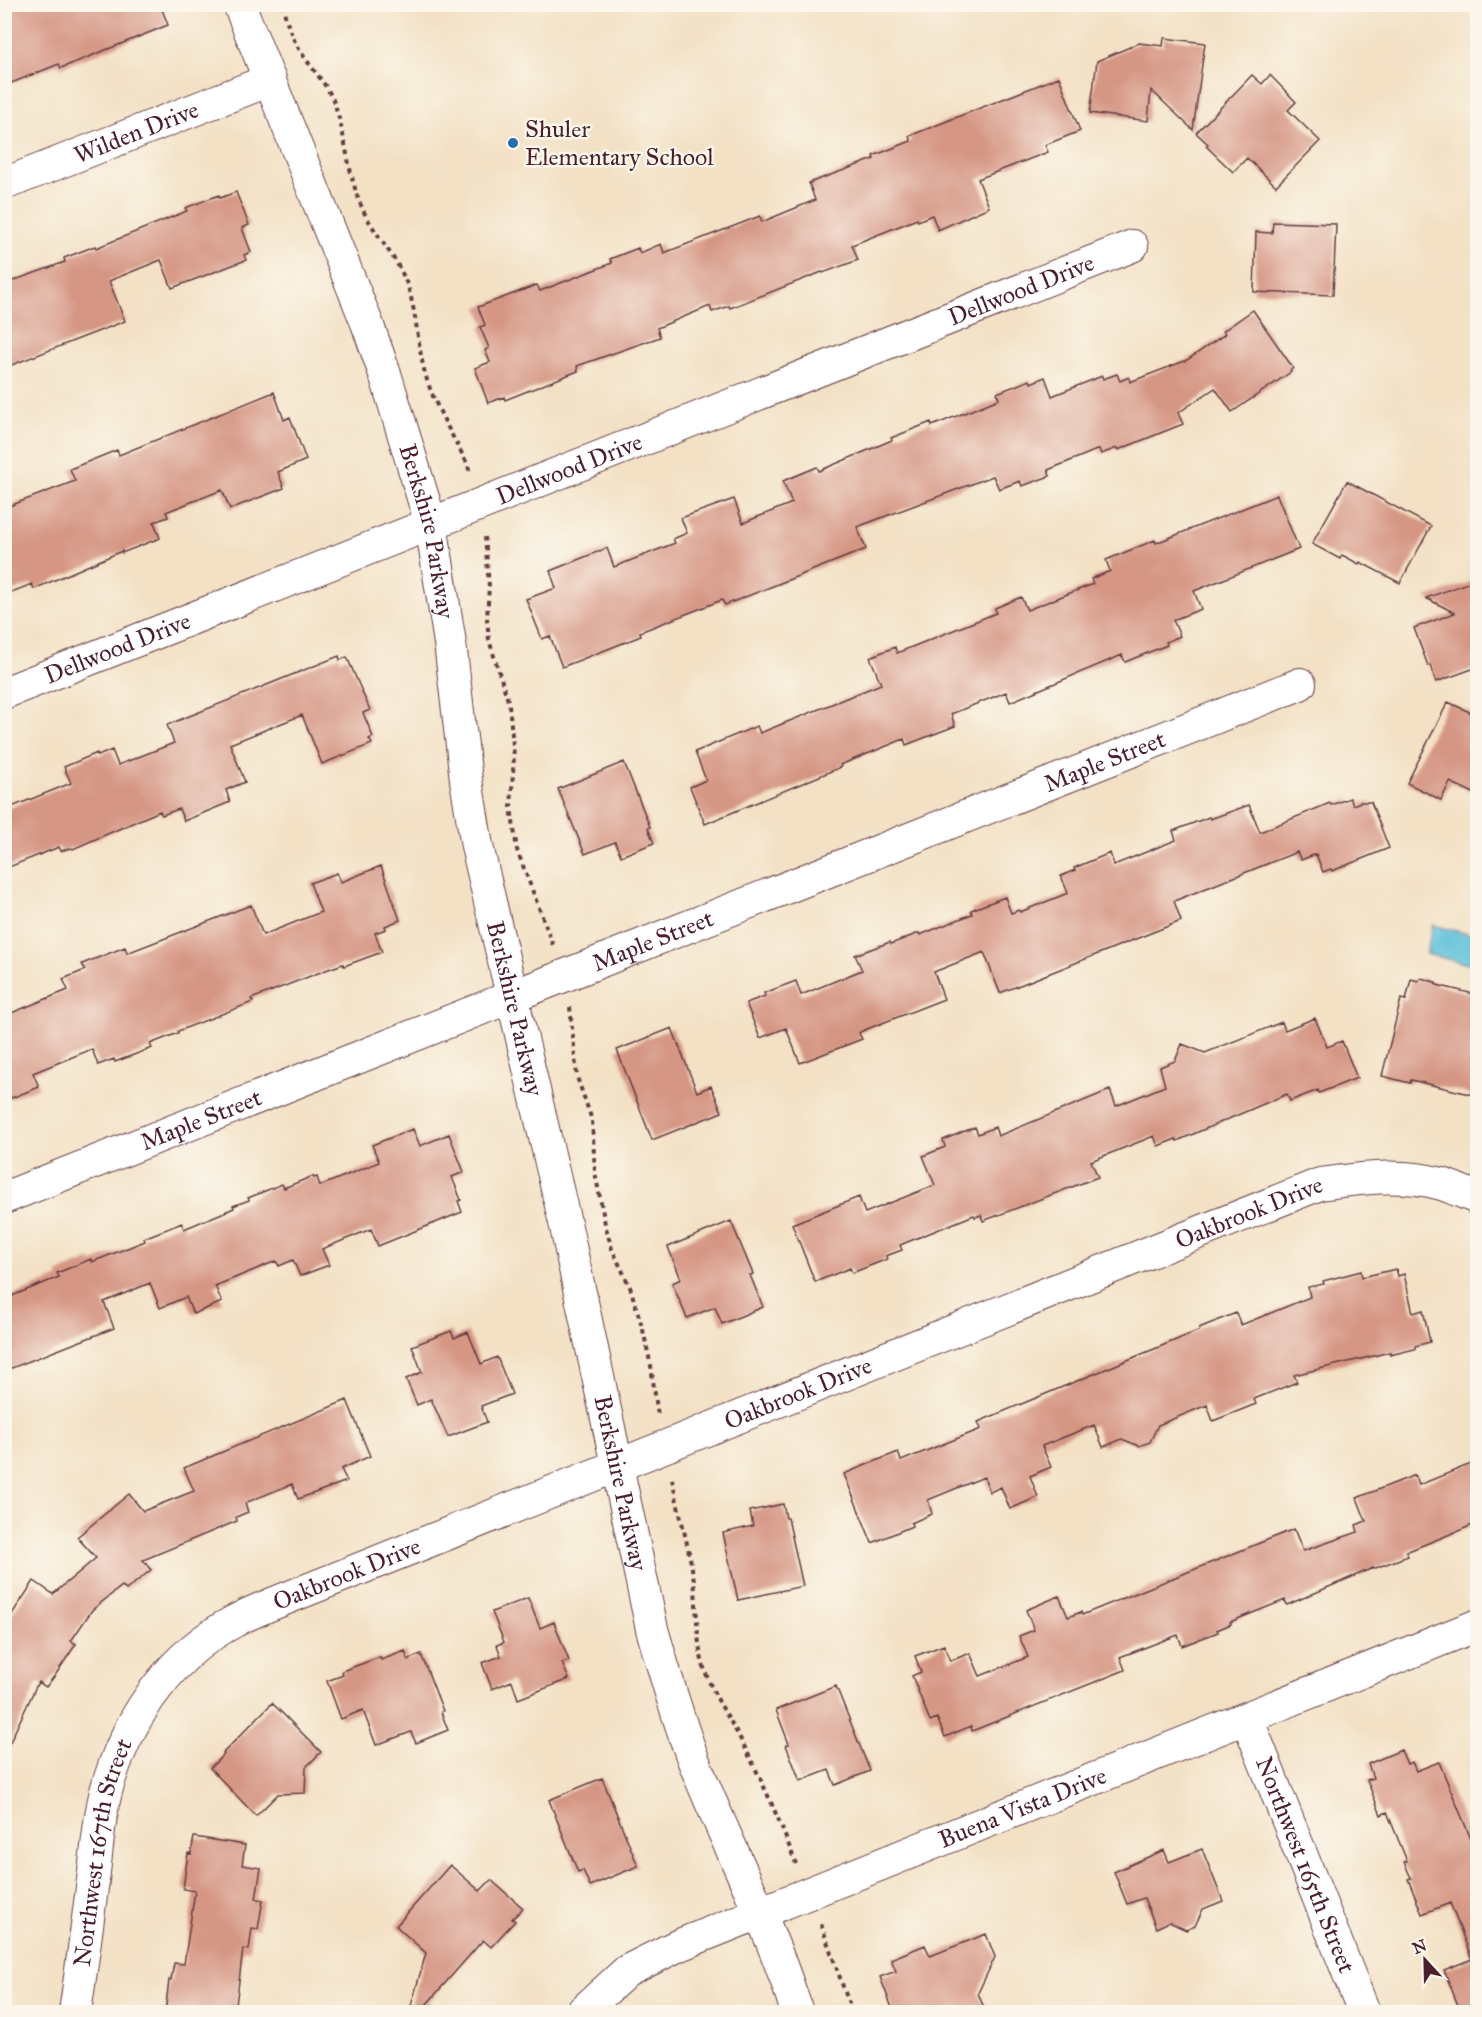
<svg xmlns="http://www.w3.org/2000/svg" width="1482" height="2017" viewBox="0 0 1482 2017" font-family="'IM FELL Great Primer',serif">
<rect width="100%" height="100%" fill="#fbf7ec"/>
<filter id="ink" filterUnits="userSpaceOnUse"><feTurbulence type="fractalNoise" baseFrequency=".0167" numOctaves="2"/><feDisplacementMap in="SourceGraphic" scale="12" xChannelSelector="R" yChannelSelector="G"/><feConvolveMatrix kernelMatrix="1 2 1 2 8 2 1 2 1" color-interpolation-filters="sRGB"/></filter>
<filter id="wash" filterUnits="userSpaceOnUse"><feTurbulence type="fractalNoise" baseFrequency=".008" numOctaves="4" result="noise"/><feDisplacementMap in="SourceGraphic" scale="24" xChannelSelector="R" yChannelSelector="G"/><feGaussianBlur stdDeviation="1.35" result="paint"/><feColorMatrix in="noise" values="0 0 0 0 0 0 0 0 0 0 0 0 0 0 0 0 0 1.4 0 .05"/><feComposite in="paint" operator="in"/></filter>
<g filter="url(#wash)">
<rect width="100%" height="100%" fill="#f3e1c5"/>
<path fill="#5cc0da" stroke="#537082" stroke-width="1.5" d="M 1433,925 L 1477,936 L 1477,966 L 1426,954 Z"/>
<g id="blocks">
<path fill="#d69684" d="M 4,4 L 160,4 L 168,25 L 61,68 L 59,64 L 4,86 Z
M 1164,38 L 1205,43 L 1193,130 L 1151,90 L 1148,121 L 1090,113 L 1097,61 L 1139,43 L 1163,46 Z
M 1252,75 L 1262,84 L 1270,75 L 1296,102 L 1288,110 L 1320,141 L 1276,186 L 1247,158 L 1233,172 L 1206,146 L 1208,144 L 1196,133 Z
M 1059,77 L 1080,131 L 1045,145 L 1048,152 L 978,179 L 989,207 L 938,230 L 932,215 L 918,221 L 917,219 L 852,245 L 858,260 L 823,273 L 822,272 L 730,308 L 729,306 L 712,312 L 710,306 L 657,328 L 660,337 L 577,366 L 578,371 L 505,400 L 504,397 L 488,403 L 475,368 L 490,362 L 485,350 L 489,348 L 480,327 L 485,325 L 478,307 L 537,285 L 540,291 L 612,263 L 610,259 L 638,248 L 640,253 L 661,244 L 664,253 L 760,216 L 762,222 L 815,200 L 809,183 L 874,159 L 873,156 L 911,141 L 909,136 Z
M 236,192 L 249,225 L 242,228 L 251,252 L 244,255 L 246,260 L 172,288 L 161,260 L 109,281 L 125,321 L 4,368 L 4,284 L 65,262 L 64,258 L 95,246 L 96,248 L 187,211 L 185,208 L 219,195 L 220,198 Z
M 1273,222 L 1336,224 L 1333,295 L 1254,292 L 1256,232 L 1272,233 Z
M 1253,310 L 1293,368 L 1290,371 L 1291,372 L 1232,412 L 1215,388 L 1178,413 L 1183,424 L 1118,450 L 1117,448 L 1101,454 L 1099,449 L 1048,470 L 1050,476 L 1022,486 L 1020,481 L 999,489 L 993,476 L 857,527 L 866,549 L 725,605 L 722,600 L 640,632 L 641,636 L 562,667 L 550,636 L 542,639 L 526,599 L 556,588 L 550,571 L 607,548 L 614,567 L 675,543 L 673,539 L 687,533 L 681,518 L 734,499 L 743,523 L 792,503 L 783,481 L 817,467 L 819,471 L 892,440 L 891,438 L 931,422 L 932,426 L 999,399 L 997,393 L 1030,380 L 1031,383 L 1045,377 L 1052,396 L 1102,376 L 1103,379 L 1117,374 L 1120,381 L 1129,377 L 1130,382 L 1187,360 L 1225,334 L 1223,331 Z
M 274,392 L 284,420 L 290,417 L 306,460 L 278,472 L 284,488 L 230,509 L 222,490 L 166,512 L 168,517 L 154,522 L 160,538 L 122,553 L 122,551 L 34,589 L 32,584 L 4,595 L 4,508 L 75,481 L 70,469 L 117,450 L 119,455 Z
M 1347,481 L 1431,526 L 1400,583 L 1360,562 L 1359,564 L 1342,555 L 1340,559 L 1312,544 Z
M 1277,495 L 1299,549 L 1194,591 L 1201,609 L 1173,620 L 1180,636 L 1166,642 L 1167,645 L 1125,662 L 1122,655 L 1010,702 L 1006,692 L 951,714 L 955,726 L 906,745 L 904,739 L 840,765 L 841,767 L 705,824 L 690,787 L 706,780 L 695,752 L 757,726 L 760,733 L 881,684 L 870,657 L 895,647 L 897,653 L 996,613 L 995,608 L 1021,597 L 1027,610 L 1093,584 L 1091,579 L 1110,571 L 1106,560 L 1155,540 L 1156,543 Z
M 1478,579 L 1478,667 L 1436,682 L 1430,665 L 1428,666 L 1414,628 L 1455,613 L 1426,598 Z
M 339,656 L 340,660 L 347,657 L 370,710 L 363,713 L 373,737 L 369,739 L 372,744 L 322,764 L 302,715 L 230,744 L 245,782 L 226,790 L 230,802 L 184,821 L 179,809 L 162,815 L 160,811 L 73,849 L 71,848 L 61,851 L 59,847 L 4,869 L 4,810 L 71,783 L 64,767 L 97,753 L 98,756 L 112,750 L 118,765 L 174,743 L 167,725 Z
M 1448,702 L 1478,716 L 1478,795 L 1450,782 L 1441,800 L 1407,783 Z
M 624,762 L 650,827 L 648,828 L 654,843 L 621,856 L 615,842 L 585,854 L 558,789 Z
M 1350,798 L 1353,805 L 1360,802 L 1371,802 L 1389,848 L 1332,871 L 1331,869 L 1323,872 L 1316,854 L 1301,860 L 1297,852 L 1174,901 L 1181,921 L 1000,993 L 984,952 L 934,972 L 944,999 L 862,1031 L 859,1033 L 862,1039 L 800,1063 L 786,1028 L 760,1038 L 746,1003 L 765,996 L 764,993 L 796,981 L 801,995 L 862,970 L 855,955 L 890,942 L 891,944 L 919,933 L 920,935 L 972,914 L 971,910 L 1005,897 L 1011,913 L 1019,910 L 1020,912 L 1068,893 L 1061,876 L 1075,870 L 1074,868 L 1110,853 L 1114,865 L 1176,840 L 1173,831 L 1209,817 L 1210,819 L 1249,805 L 1260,832 L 1330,803 L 1331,805 Z
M 381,866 L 400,920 L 385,926 L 386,929 L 375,933 L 382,952 L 344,966 L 343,964 L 326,970 L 251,999 L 253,1002 L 178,1031 L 178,1033 L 150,1044 L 152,1048 L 115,1062 L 114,1059 L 98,1065 L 92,1049 L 33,1073 L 39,1087 L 4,1101 L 4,1016 L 68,990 L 63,979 L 85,970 L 82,964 L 125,947 L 127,953 L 251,905 L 263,935 L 321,912 L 310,883 L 337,873 L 341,882 Z
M 1421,978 L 1435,982 L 1437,985 L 1478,995 L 1478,1096 L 1411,1080 L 1410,1083 L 1382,1076 L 1401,999 L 1406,1000 L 1411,979 L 1418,981 Z
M 1315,1018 L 1327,1047 L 1342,1041 L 1357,1078 L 1319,1093 L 1318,1090 L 1290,1101 L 1287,1094 L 1177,1141 L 1176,1139 L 1158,1146 L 1154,1136 L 1091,1161 L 1098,1177 L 983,1221 L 981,1215 L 975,1217 L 974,1215 L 900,1245 L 902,1250 L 886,1256 L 887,1259 L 852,1273 L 850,1268 L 815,1282 L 792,1224 L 859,1197 L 865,1213 L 935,1185 L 923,1156 L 945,1147 L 943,1140 L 975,1127 L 978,1134 L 995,1127 L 998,1136 L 1110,1090 L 1116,1106 L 1165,1086 L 1160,1067 L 1175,1061 L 1182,1044 L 1205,1053 L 1282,1022 L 1285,1030 Z
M 672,1028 L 697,1092 L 711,1086 L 722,1112 L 652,1140 L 617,1050 Z
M 413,1129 L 420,1146 L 449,1134 L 464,1172 L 452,1177 L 461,1200 L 458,1201 L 462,1212 L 378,1246 L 371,1229 L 322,1249 L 329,1265 L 300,1276 L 293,1260 L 279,1266 L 276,1261 L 215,1286 L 222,1302 L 193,1314 L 186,1297 L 160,1308 L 150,1283 L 104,1302 L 114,1328 L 4,1371 L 4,1299 L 59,1277 L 57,1273 L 91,1259 L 92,1262 L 145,1241 L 144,1238 L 182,1223 L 184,1229 L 234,1208 L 233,1206 L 249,1200 L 248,1198 L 282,1184 L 284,1188 L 313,1176 L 314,1178 L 317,1177 L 320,1186 L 379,1162 L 372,1145 Z
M 731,1221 L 753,1274 L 750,1275 L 763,1307 L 722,1324 L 715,1307 L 687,1318 L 672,1283 L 681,1279 L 668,1247 Z
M 1396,1269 L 1398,1276 L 1404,1274 L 1413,1313 L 1423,1310 L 1430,1342 L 1415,1346 L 1415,1349 L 1390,1355 L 1390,1352 L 1294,1375 L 1297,1382 L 1254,1399 L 1256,1404 L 1213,1421 L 1207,1405 L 1158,1425 L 1150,1442 L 1139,1446 L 1122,1439 L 1103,1447 L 1094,1425 L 1042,1446 L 1051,1467 L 1030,1476 L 1038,1497 L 1010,1509 L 1001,1487 L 990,1492 L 984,1477 L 928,1500 L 932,1514 L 911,1523 L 912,1526 L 872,1543 L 844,1474 L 898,1452 L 901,1461 L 981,1429 L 978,1422 L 1200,1330 L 1199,1328 L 1236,1313 L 1241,1325 L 1310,1297 L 1308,1287 L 1324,1284 L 1323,1281 L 1361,1271 L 1362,1277 Z
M 451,1331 L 454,1338 L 468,1332 L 481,1364 L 497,1357 L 512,1394 L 481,1406 L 487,1422 L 448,1437 L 431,1399 L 417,1405 L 406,1379 L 422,1372 L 412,1346 Z
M 347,1400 L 370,1456 L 341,1469 L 347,1481 L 298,1499 L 292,1484 L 245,1503 L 248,1512 L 236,1517 L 237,1521 L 143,1560 L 151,1570 L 126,1590 L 122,1586 L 92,1610 L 71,1641 L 76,1644 L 56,1674 L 46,1687 L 38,1682 L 4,1755 L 4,1626 L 34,1581 L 53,1594 L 96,1558 L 77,1537 L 129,1494 L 143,1511 L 194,1491 L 184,1468 Z
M 1478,1461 L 1478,1523 L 1406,1552 L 1408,1556 L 1373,1569 L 1373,1568 L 1287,1605 L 1285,1600 L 1230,1622 L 1231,1624 L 1217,1630 L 1218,1632 L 1182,1646 L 1178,1635 L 1120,1657 L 1125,1670 L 972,1731 L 971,1726 L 945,1737 L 937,1718 L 930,1721 L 912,1676 L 921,1672 L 915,1656 L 944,1645 L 950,1661 L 970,1653 L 980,1676 L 1028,1657 L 1019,1636 L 1034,1630 L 1026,1610 L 1059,1596 L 1068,1617 L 1081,1612 L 1082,1615 L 1294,1529 L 1303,1551 L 1358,1532 L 1356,1525 L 1366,1521 L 1357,1498 L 1415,1475 L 1419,1485 Z
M 783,1504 L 786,1518 L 788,1518 L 803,1586 L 738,1600 L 723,1533 L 753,1526 L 750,1511 Z
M 528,1598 L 540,1628 L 554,1622 L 569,1661 L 562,1663 L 569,1679 L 518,1699 L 512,1681 L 492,1689 L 482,1663 L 501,1656 L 497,1645 L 504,1642 L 492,1612 Z
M 405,1651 L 408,1660 L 421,1654 L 443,1711 L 441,1712 L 448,1730 L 416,1743 L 411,1732 L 376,1745 L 363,1710 L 341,1719 L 327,1681 L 343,1675 L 342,1671 L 380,1657 L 381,1660 Z
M 836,1686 L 870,1771 L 835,1785 L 829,1770 L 800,1781 L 786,1745 L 789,1744 L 776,1710 Z
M 272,1703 L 321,1752 L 306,1767 L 305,1793 L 278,1794 L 256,1816 L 210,1768 L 224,1754 L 223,1753 Z
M 1401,1750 L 1407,1764 L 1412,1762 L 1416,1771 L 1439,1762 L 1478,1856 L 1478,2013 L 1461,2013 L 1444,1970 L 1472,1959 L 1450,1903 L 1422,1914 L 1408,1879 L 1411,1878 L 1404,1862 L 1407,1861 L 1387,1812 L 1381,1815 L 1367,1780 L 1373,1778 L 1368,1764 Z
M 602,1778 L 638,1866 L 590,1886 L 583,1870 L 578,1872 L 549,1800 Z
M 194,1837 L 245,1845 L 242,1865 L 261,1868 L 256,1899 L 263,1900 L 258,1929 L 252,1928 L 249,1950 L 243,1949 L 235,2013 L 165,2013 L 169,1980 L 171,1980 L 174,1963 L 184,1964 L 195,1891 L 183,1889 L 188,1853 L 191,1854 Z
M 1202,1849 L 1223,1901 L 1203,1909 L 1195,1926 L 1186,1930 L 1169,1922 L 1156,1928 L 1144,1898 L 1127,1904 L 1114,1872 L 1164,1850 L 1169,1862 Z
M 450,1865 L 480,1891 L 491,1880 L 523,1908 L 512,1919 L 515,1921 L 491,1947 L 483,1940 L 419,2013 L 409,2013 L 426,1953 L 396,1926 Z
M 986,1934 L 995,1957 L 978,1993 L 986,2013 L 894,2013 L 880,1977 L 896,1971 L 891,1959 L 925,1945 L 930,1956 Z"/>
</g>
</g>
<g filter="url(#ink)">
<use href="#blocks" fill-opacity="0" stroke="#633c42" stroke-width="1.5"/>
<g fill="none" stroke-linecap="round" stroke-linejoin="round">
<g stroke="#633c42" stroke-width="34">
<g id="street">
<path id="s1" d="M 239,4 L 367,323 L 386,377 L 431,524 L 450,643 L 466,780 L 477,846 L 566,1227 L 652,1629 C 665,1674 678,1720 695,1764 C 728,1847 771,1927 797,2012"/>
<path id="s2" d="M 4,184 L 270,80"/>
<path id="s3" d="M 4,693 L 1132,246"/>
<path id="s4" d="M 4,1198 L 1300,684"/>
<path id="s5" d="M 1247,1718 L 1364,2012"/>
<path id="s6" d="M 75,2012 C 82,1966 88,1919 94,1872 C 98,1841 100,1807 110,1778 C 131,1713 173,1653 235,1621 C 247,1614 260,1609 272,1604 L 1320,1184 C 1361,1178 1402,1173 1442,1184 C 1454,1188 1466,1194 1478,1198"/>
<path id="s7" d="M 582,2012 L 627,1971 L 677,1946 L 1478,1625"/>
</g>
</g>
<path stroke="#633c42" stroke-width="4" stroke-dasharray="4.5 4.5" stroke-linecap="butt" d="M 282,4 C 286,19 290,34 298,47 C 308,65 325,81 333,100 C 347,136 347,175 363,210 C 377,239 402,262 410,294 C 418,323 418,354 428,383 C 438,412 454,438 468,465 L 470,474
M 485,537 L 489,586 L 487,618 L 489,640 L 509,704 L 514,756 L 511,807 L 517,850 L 553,945
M 570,1007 L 577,1077 L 592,1120 L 595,1172 L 605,1224 L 612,1249 L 630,1287 L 643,1330 L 651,1366 L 658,1416
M 672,1479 C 679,1513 689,1546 694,1581 C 698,1612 695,1646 707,1676 C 716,1701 731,1720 743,1744 C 763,1782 781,1824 796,1864
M 821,1924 L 852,2012"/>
<use href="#street" stroke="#fff" stroke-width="32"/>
</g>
</g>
<circle fill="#1f6fb2" stroke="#fbf7ec" stroke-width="2" cx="513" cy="143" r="6"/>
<g text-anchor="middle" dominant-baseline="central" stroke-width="5" stroke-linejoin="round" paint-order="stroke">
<g font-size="24" fill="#4a1f2b" stroke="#fbf7ec" text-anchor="start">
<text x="525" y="129">Shuler<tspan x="525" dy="28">Elementary School</tspan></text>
</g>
<g font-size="24" fill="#4a1f2b" stroke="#fbf7ec">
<text stroke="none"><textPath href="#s2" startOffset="142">Wilden Drive</textPath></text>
<text stroke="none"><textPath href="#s3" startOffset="1094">Dellwood Drive</textPath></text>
<text stroke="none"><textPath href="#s3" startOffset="608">Dellwood Drive</textPath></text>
<text stroke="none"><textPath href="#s1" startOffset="561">Berkshire Parkway</textPath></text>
<text stroke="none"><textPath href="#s3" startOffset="122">Dellwood Drive</textPath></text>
<text stroke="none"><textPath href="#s4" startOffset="1184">Maple Street</textPath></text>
<text stroke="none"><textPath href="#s4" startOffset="698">Maple Street</textPath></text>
<text stroke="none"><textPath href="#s1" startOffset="1047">Berkshire Parkway</textPath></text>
<text stroke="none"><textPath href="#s4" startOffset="212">Maple Street</textPath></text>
<text stroke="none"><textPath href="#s6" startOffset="1536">Oakbrook Drive</textPath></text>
<text stroke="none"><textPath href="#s6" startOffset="1050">Oakbrook Drive</textPath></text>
<text stroke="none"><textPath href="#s1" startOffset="1533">Berkshire Parkway</textPath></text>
<text stroke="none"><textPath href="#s6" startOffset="564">Oakbrook Drive</textPath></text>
<text stroke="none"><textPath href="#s7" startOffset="489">Buena Vista Drive</textPath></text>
<text stroke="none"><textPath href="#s6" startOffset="162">Northwest 167th Street</textPath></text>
<text stroke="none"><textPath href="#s5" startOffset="158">Northwest 165th Street</textPath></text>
</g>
</g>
<rect width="1482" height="2017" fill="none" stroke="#fbf7ec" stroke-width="24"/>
<g transform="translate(1425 1960) rotate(338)" stroke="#fbf7ec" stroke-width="4.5" paint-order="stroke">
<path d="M0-4.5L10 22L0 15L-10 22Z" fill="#4a1f2b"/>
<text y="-9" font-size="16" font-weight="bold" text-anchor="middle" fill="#4a1f2b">N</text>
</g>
</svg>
